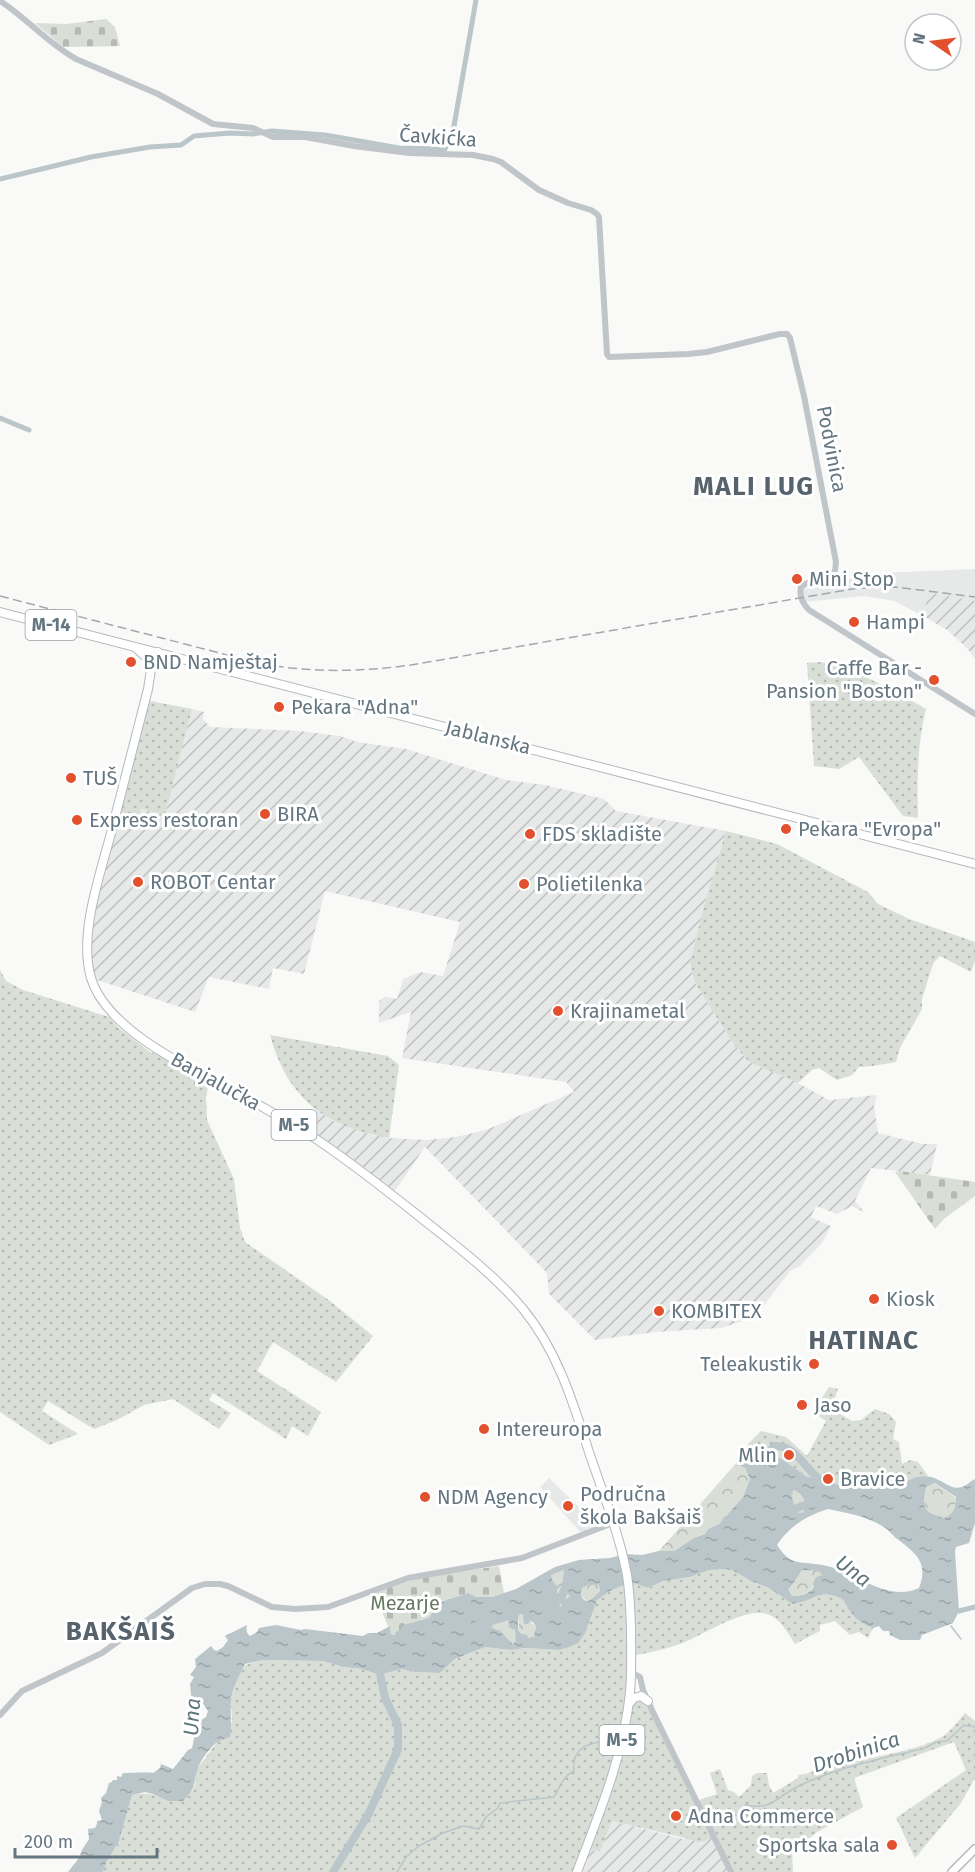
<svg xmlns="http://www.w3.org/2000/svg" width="975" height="1872" viewBox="0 0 975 1872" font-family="'Fira Sans',sans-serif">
<defs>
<pattern id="industrial-furrows" width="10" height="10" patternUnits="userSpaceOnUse" patternTransform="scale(1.5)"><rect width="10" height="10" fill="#e7e8e8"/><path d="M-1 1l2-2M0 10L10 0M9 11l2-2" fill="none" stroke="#bfc1c1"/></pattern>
<pattern id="grass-dots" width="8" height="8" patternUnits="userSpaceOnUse" patternTransform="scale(1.5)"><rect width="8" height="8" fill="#d9ded6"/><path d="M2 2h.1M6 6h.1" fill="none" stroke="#b4b9b3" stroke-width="1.8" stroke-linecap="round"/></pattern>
<pattern id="forest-crowns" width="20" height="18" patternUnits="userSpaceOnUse" patternTransform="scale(1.5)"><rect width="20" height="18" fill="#d9ded6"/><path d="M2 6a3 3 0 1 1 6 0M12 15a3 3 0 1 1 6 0" fill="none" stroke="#b4b9b3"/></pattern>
<pattern id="cemetery-stones" width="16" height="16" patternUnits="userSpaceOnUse" patternTransform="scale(1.5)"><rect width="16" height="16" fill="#d9ded6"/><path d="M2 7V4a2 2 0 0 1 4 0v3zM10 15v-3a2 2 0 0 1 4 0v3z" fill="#b4b9b3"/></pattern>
<pattern id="water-ripples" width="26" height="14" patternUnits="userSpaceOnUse" patternTransform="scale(1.5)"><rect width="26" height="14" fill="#bac6ca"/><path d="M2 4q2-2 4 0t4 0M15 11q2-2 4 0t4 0" fill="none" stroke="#9ba5a9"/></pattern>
</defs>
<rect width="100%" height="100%" fill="#f9f9f7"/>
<path fill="#e7e8e8" d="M 975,569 L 975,601 L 926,593 L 925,617 L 894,601 L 878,598 L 863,596 L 803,602 L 800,591 L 817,585 L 879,573 Z
M 549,1478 L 586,1514 L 589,1512 L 603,1527 L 583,1535 L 540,1487 Z"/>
<path fill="url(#industrial-furrows)" d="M 926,592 L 975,601 L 975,659 L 967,648 L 947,630 L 925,617 Z
M 192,709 L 204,712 L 203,719 L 210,727 L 300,731 L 340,736 L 357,742 L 406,749 L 506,780 L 545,785 L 604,799 L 616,811 L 726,831 L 704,906 L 690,963 L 695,983 L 734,1045 L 749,1062 L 798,1083 L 829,1100 L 877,1095 L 874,1106 L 878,1133 L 923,1144 L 937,1144 L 930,1175 L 871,1168 L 855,1201 L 865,1213 L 852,1206 L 837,1214 L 816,1206 L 811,1217 L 831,1226 L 822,1243 L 800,1266 L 790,1271 L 755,1317 L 721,1328 L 655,1332 L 595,1340 L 549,1294 L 547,1273 L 425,1147 L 392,1195 L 314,1137 L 316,1110 L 337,1123 L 372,1135 L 389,1138 L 427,1140 L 456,1137 L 486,1130 L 574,1092 L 566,1082 L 402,1058 L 411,1012 L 379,1023 L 379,1001 L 385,997 L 397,999 L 403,979 L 420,972 L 443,976 L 460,922 L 325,891 L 304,974 L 273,968 L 269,989 L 209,977 L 195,1012 L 91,978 L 88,939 L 115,818 L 141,809 L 165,815 Z
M 612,1821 L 683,1839 L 713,1837 L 731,1872 L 577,1872 L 586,1848 L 600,1852 Z"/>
<path fill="url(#grass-dots)" d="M 821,662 C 858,670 893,690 926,709 C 917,745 917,781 918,818 L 903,816 L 859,757 L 839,769 L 814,766 L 807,663 Z
M 145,700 L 192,709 L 165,815 L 141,809 L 137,823 L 115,818 Z
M 726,831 L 777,844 L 868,892 L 878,904 L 909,919 L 975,942 L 975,960 L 971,972 L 940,956 L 934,962 L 930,973 L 922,999 L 922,1009 L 900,1048 L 896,1062 L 872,1066 L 859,1067 L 852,1075 L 837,1080 L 819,1068 L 812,1070 L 798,1083 L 749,1062 L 734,1045 L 695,983 L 690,963 L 704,906 Z
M 0,970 L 6,981 L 23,990 L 109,1017 L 119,1028 L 150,1052 L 181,1062 L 210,1078 L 206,1097 L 207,1120 L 234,1179 L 240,1228 L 245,1242 L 330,1301 L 373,1336 L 336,1382 L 273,1342 L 257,1371 L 321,1412 L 308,1436 L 292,1426 L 286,1439 L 213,1393 L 209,1400 L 231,1413 L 219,1429 L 173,1399 L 144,1405 L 117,1420 L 94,1429 L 48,1401 L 42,1411 L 78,1434 L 49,1445 L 0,1412 Z
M 270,1035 L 388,1056 L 399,1065 L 389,1138 C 326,1127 287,1099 270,1035 Z
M 829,1387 L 838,1389 L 833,1404 L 835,1411 L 852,1421 L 861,1420 L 875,1409 L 889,1414 L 896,1422 L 893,1439 L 899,1442 L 902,1464 L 910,1460 L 918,1462 L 928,1476 L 912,1479 L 903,1483 L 898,1480 L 840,1485 L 820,1478 L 807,1477 L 785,1461 L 775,1457 L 766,1450 L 749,1453 L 738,1461 L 748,1444 L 761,1431 L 786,1437 L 807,1456 L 826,1421 L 813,1412 Z
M 730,1569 L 753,1582 L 767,1587 L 793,1604 C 818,1600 815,1588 843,1599 C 850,1614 857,1622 873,1628 L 868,1638 L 859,1632 L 850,1635 L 835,1621 L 820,1625 L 820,1631 L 795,1644 C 788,1633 780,1618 767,1614 C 744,1606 700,1638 677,1645 C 662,1650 647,1653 632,1656 L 630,1692 L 640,1701 L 648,1701 L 696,1801 L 717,1794 L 710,1773 L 720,1769 L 728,1790 L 734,1792 L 739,1797 L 751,1785 L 752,1776 L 757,1773 L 767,1773 L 769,1785 L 773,1793 L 798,1778 L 798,1775 L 806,1774 L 816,1769 L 816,1760 C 821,1760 826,1760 831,1759 C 846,1754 852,1743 869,1751 L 872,1758 C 893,1753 927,1747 945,1735 C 952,1729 959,1720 965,1713 L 975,1721 L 975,1778 L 961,1803 L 915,1858 L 896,1818 L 966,1770 L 954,1742 L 854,1778 L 863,1807 L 817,1832 L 792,1852 L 793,1872 L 731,1872 L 713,1837 C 704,1841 699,1845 689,1839 L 612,1821 L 600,1852 L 586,1848 L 577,1872 L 103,1872 L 106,1863 L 119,1841 L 132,1795 C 147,1792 155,1794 168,1801 L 191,1792 L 195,1785 L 197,1769 L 232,1722 L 231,1700 L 237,1677 L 245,1665 L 262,1660 L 323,1661 L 343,1667 L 362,1669 L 378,1675 L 401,1669 L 414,1672 L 440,1673 L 455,1659 L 485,1647 L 509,1650 L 525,1648 L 559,1650 L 569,1647 L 597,1600 L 610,1591 L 624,1585 L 634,1583 L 648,1588 L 665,1581 L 690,1577 L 709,1570 Z"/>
<path fill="url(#forest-crowns)" d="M 738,1461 L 739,1466 L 745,1468 L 750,1479 L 743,1497 L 719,1524 L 708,1529 L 705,1534 L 694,1538 L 674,1551 L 659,1551 Z
M 935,1483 L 956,1498 C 956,1509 954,1514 944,1518 L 930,1513 L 925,1508 L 924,1500 L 926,1487 Z
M 794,1489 C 802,1494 804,1499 806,1508 L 802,1513 L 796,1512 L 791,1493 Z
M 564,1570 L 566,1590 L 571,1596 L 566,1598 L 561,1607 L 559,1605 L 551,1575 Z
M 802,1570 L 820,1571 L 823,1575 C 814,1587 808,1596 792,1596 L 787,1589 L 795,1581 Z
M 591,1584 L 599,1585 L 600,1591 L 593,1600 L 587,1601 L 581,1596 L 582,1588 Z
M 523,1614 L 536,1627 L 533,1639 L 528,1639 L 518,1630 L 519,1623 L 517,1618 L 519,1615 Z
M 499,1617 C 511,1621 517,1627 516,1641 L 513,1644 L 503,1634 L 501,1631 L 490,1627 L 486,1621 Z"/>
<path fill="url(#cemetery-stones)" d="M 106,19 L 115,27 L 120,46 L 63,47 L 35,23 L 66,24 Z
M 900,1171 L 975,1182 L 975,1196 L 945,1218 L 935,1229 L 895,1172 Z
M 499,1566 L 504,1593 L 492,1597 L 476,1597 L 437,1608 L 429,1618 L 404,1625 L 402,1629 L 396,1635 L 391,1635 L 390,1627 L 388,1626 L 373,1591 C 397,1584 422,1577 447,1573 C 464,1571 481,1569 499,1566 Z"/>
<path fill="url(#water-ripples)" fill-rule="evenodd" d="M 760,1448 L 785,1461 L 807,1477 L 820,1478 L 839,1485 L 890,1480 L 898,1480 L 903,1483 C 912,1478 921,1475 931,1477 C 942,1479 951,1491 962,1487 C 967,1485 971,1481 975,1479 L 975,1523 L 969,1543 L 956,1547 L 955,1552 L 959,1611 L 953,1623 L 922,1635 L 920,1640 L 900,1640 L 890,1635 L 889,1631 L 883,1631 L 879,1626 L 873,1628 C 857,1622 850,1614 843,1599 C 816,1588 818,1600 793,1604 L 767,1587 L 753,1582 L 730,1569 L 709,1570 L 690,1577 L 664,1581 L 648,1588 L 634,1583 L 624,1585 L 610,1591 L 597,1600 L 585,1633 L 578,1643 L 569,1647 L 559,1650 L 525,1648 L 510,1650 L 485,1647 L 455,1659 L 440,1673 L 414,1672 L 401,1669 L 379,1675 L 362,1669 L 343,1667 L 323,1661 L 262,1660 L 245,1664 C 239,1676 232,1688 231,1702 C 230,1715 232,1723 230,1737 C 225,1739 220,1740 216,1743 C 209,1749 199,1762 197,1771 C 193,1787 196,1787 183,1801 L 168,1801 L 153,1794 L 145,1792 L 132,1795 L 119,1841 L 106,1863 L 103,1872 L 68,1872 L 79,1858 L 82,1850 L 89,1839 L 88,1829 L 95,1828 L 97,1824 L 97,1821 L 102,1820 L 99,1811 L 102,1802 L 101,1798 L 106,1793 L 109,1783 L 112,1782 L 113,1780 L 117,1780 L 117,1776 L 121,1777 L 123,1773 C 130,1773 148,1772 153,1773 L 160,1768 L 161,1764 L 173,1769 L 188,1750 L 192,1748 L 194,1739 L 193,1735 L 196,1730 L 201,1730 L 202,1726 L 200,1721 L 206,1717 L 208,1711 L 202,1702 L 194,1705 L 192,1704 L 190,1684 L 194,1677 L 190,1675 L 196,1667 L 195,1659 L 211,1646 L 214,1650 L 217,1651 L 223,1647 L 228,1640 L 225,1636 L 247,1625 C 246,1629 246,1633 250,1636 L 257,1632 L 259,1628 L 276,1625 L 301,1630 L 305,1629 L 363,1636 L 368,1633 L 377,1633 L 390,1626 L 391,1635 L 395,1635 L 396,1632 L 402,1629 L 403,1625 L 429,1618 L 439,1603 L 468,1593 L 476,1597 L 492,1597 L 516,1589 L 555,1567 L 579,1560 L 610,1558 L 625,1554 L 642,1555 L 659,1551 L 674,1551 L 694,1538 L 705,1534 L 708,1529 L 719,1524 L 743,1497 L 750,1479 L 745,1468 L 738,1465 L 738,1461 L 754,1449 ZM 935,1483 L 956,1497 C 956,1508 954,1514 944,1518 L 930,1513 L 925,1508 L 924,1500 L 926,1487 ZM 794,1490 C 802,1494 804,1498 806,1508 L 802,1513 L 796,1512 L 791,1493 ZM 828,1509 C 847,1513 866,1516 882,1526 C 889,1529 893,1537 900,1541 C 918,1555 928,1564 919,1588 C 889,1603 854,1572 827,1566 C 816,1563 804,1564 794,1561 C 786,1558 782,1552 777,1545 C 789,1526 808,1515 828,1509 ZM 564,1570 L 562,1588 L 570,1596 L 564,1600 L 561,1607 L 559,1605 L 561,1594 L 557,1593 L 557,1586 L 553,1582 L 551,1575 ZM 802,1570 L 820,1571 L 823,1575 L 816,1577 L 813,1584 L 814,1587 C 808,1594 801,1596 792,1596 L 788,1589 L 795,1581 ZM 591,1584 L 599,1585 L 600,1591 C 594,1597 587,1607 581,1596 L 582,1588 ZM 523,1614 L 524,1624 L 528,1624 L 530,1621 L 533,1622 L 536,1627 L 533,1639 L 529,1639 L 527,1635 L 522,1634 L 518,1630 L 518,1618 L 519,1615 ZM 499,1617 L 508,1620 L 509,1627 L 515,1630 L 516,1641 L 513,1644 L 503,1634 L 501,1631 L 490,1627 L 486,1621 Z"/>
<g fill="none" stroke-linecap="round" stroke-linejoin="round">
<path stroke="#bac6ca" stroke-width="1.5" d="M 951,1626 L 961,1639
M 745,1805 C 772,1810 774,1799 795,1788 C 836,1767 881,1759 925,1748 L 936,1742 L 947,1741 L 964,1725 L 975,1727
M 397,1872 L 407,1856 L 419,1846 L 443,1833 L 463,1826 L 479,1829 L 486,1817 L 498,1808 L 500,1803 L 554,1797 C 560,1787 563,1776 574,1771 C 571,1749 587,1743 606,1741"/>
<path stroke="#bac6ca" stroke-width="5" d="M 0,179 L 91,157 L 150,147 L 181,145 L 194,136 L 230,133 L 253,134 L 272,131 L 325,135 L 399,148 L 445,149 L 454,126 L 476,0
M 0,418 L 29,430
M 955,1608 L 959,1611 L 975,1607"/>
<path stroke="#bac6ca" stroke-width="8" d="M 769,1453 L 774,1446 C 794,1444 805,1468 818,1478
M 786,1512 L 816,1501
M 550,1603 L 561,1600 L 566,1584 L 569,1582
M 478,1625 L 512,1615
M 333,1872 L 368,1815 L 398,1749 L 398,1725 L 385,1698 L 378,1664"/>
<g stroke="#b2b9bd" stroke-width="10">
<path id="secondary" d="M 952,1872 L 975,1849"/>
</g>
<g stroke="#b4b9bd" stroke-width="10">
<path id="primary" d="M 0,612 L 975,864
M 135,647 L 147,658 L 151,667
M 158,652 L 152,663 L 148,689 C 136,736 124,782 112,829 C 101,873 78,933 91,978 C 109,1038 215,1079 266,1109 C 283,1119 300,1128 316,1139 C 352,1163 386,1190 420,1217 C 456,1246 493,1273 523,1309 C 557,1350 573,1402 589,1452 C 602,1491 618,1530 626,1570 C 630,1589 630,1608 631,1627 C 631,1649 632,1671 630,1692 C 624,1755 599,1814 577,1872
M 629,1704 L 634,1698 L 641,1696 L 648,1701"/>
</g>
<path stroke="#c0c5c9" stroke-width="6" d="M 0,1 C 28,19 47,43 76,59 L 158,94 L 213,124 L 253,128 L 273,137 L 305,137 L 354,146 L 409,153 L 473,155 L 493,159 L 501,162 L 539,190 L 568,203 L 591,210 L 597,214 L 599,217 L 607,354 L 609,357 L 688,354 L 707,352 L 780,334 L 787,334 L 790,338 L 804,396 L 836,562 L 835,571 L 832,574 L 807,583 L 801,587 C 799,596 803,604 809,610 L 975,714
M 631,1672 L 640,1677 L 643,1690 L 652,1710 L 731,1872
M 0,1715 L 22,1691 L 102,1653 L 192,1588 L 205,1584 L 220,1584 L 228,1586 L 272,1607 L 295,1609 L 328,1607 L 408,1578 L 522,1558 L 613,1523"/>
<use href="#secondary" stroke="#fff" stroke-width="7"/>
<use href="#primary" stroke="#fff" stroke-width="8"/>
<path stroke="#a1a9ae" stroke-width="1.5" stroke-dasharray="9 4.5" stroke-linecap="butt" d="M 0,596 L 258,663 C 310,673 359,672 411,665 L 858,588 L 896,587 L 975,597"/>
</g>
<g fill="#e2502e" stroke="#fff" stroke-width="2">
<circle cx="797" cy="579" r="6"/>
<circle cx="854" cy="622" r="6"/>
<circle cx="131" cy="662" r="6"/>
<circle cx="934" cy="680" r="6"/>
<circle cx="279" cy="707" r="6"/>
<circle cx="71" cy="778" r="6"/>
<circle cx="265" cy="814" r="6"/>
<circle cx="77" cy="820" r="6"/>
<circle cx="786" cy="829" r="6"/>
<circle cx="530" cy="834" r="6"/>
<circle cx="138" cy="882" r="6"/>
<circle cx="524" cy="884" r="6"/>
<circle cx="558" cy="1011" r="6"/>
<circle cx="874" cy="1299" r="6"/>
<circle cx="659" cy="1311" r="6"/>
<circle cx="814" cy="1364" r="6"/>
<circle cx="802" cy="1405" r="6"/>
<circle cx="484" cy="1429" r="6"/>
<circle cx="789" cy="1455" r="6"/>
<circle cx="828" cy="1479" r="6"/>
<circle cx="425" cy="1497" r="6"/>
<circle cx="568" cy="1506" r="6"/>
<circle cx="676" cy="1816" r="6"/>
<circle cx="892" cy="1845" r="6"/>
</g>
<g text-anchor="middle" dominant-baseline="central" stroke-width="6" stroke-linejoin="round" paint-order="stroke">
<g fill="#fff" stroke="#929fa7" stroke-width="1.5">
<rect x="25.5" y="610" width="51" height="30" rx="4.5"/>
<rect x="271.5" y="1110" width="45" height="30" rx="4.5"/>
<rect x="599.5" y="1725" width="45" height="30" rx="4.5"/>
</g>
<g font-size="18" font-weight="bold" fill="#647681">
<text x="51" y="625">M-14</text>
<text x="294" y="1125">M-5</text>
<text x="622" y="1740">M-5</text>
</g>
<g font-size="20" fill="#647681" stroke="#fff">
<text transform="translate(438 137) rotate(4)">Čavkićka</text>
<text transform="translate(832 449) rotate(79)">Podvinica</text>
<text transform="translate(488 737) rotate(14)">Jablanska</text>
<text transform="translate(216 1081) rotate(29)">Banjalučka</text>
</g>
<g font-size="20" fill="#647681" stroke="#fff" text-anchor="start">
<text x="809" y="579">Mini Stop</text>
<text x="866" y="622">Hampi</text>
<text x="143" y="662">BND Namještaj</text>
<text x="922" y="668" text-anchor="end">Caffe Bar -<tspan x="922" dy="23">Pansion "Boston"</tspan></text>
<text x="291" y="707">Pekara "Adna"</text>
<text x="83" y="778">TUŠ</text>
<text x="277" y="814">BIRA</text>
<text x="89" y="820">Express restoran</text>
<text x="798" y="829">Pekara "Evropa"</text>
<text x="542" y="834">FDS skladište</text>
<text x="150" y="882">ROBOT Centar</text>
<text x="536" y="884">Polietilenka</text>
<text x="570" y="1011">Krajinametal</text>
<text x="886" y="1299">Kiosk</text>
<text x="671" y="1311">KOMBITEX</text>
<text x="802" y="1364" text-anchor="end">Teleakustik</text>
<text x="814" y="1405">Jaso</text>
<text x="496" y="1429">Intereuropa</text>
<text x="777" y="1455" text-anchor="end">Mlin</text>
<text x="840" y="1479">Bravice</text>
<text x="580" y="1494">Područna<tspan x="580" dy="23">škola Bakšaiš</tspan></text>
<text x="437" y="1497">NDM Agency</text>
<text x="688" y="1816">Adna Commerce</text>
<text x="880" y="1845" text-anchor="end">Sportska sala</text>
</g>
<g font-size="20" fill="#687963" stroke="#fff">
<text x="405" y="1603">Mezarje</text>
</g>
<g font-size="21" font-style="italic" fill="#5f757c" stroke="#fff">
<text transform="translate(853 1571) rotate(37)">Una</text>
<text transform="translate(192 1717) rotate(-86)">Una</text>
<text transform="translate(856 1752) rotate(-18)">Drobinica</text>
</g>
<g font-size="26" font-weight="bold" letter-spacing="1.5" fill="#56636c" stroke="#fff">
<text x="754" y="486">MALI LUG</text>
<text x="864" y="1340">HATINAC</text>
<text x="121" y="1631">BAKŠAIŠ</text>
</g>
</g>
<g transform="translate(933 42) rotate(284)"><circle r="28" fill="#ffffff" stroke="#c1c8cd" stroke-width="1.5"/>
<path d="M0-4.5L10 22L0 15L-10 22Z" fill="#e2502e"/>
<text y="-9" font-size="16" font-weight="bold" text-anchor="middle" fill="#647681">N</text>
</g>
<path d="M15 1848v9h142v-9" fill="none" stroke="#647681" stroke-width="3"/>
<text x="24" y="1848" font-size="18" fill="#647681" stroke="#ffffff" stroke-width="4.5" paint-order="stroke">200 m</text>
</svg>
